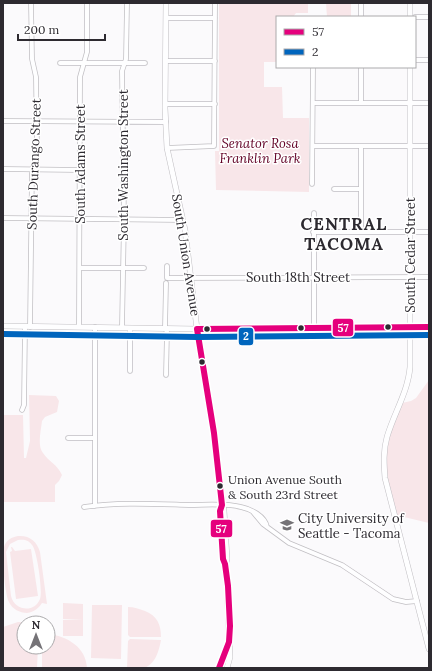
<svg xmlns="http://www.w3.org/2000/svg" width="432" height="671" viewBox="0 0 432 671" font-family="Lora,serif">
<rect width="100%" height="100%" fill="#fbfafc"/>
<path fill="#f8e6e9" fill-rule="evenodd" d="M 219,3 L 308,3 L 308,13 L 296,13 L 293,17 L 277,17 L 277,61 L 275,62 L 264,62 L 264,87 L 282,87 L 283,118 L 309,118 L 309,192 L 216,190 L 215,151 L 219,151 Z
M 326,3 L 351,3 L 351,17 L 327,17 Z
M 429,380 L 429,523 L 404,517 L 395,517 L 385,478 L 385,447 L 402,403 L 411,401 L 416,398 Z
M 29,395 L 56,396 L 59,401 L 57,412 L 45,417 L 42,421 C 41,430 37,446 43,453 C 49,462 57,464 62,475 L 59,481 L 55,485 L 55,502 L 3,502 L 3,415 L 23,415 L 24,458 L 26,458 L 30,441 Z
M 18,536 C 29,535 37,541 40,552 L 47,604 L 42,603 C 39,608 34,612 27,613 C 20,613 12,609 9,602 C 5,595 1,554 4,547 C 6,540 12,537 18,536 ZM 18,540 C 24,539 29,540 32,545 C 37,550 43,592 40,599 C 34,614 14,610 11,596 L 6,552 L 10,544 Z
M 11,547 L 12,547 L 15,551 L 31,549 L 38,596 L 16,599 L 10,552 L 12,551 Z
M 63,603 L 83,604 L 83,620 L 63,619 Z
M 92,605 L 122,605 L 121,659 L 91,658 Z
M 128,607 C 134,607 139,609 145,611 C 157,616 161,624 161,637 L 130,637 L 128,635 Z
M 63,620 L 83,620 L 83,636 L 63,636 Z
M 18,622 L 32,623 L 24,623 L 24,647 L 38,647 L 37,668 L 3,668 L 3,627 Z
M 48,634 C 67,636 86,647 87,668 L 42,668 L 42,647 L 48,647 Z
M 130,639 L 161,640 C 159,650 156,664 144,668 C 139,669 133,668 127,668 L 128,641 Z"/>
<g fill="none" stroke-linecap="round" stroke-linejoin="round">
<g stroke="#c1bfc3" stroke-width="5.5">
<path id="minor" d="M 361,3 L 361,17
M 415,17 L 429,17
M 166,18 L 215,18
M 415,60 L 429,60
M 166,61 L 215,61
M 60,63 L 145,63
M 361,67 L 361,103
M 313,103 L 429,103
M 165,104 L 215,104
M 3,121 L 166,122
M 313,146 L 429,146
M 167,148 L 214,146 L 215,3
M 3,169 L 80,170
M 312,184 L 313,67
M 334,189 L 361,189
M 3,218 L 183,220
M 313,232 L 429,232
M 361,232 L 361,146
M 167,266 L 167,278 L 172,278 L 429,277
M 80,268 L 144,268
M 166,283 L 165,328 L 167,332 L 166,375
M 30,327 L 32,169 L 35,162 L 37,147 L 36,77 L 32,59 L 31,3
M 79,327 L 80,77 L 87,52 L 87,3
M 95,327 L 95,506
M 122,327 L 124,220 L 122,71 L 126,59 L 127,3
M 130,328 L 130,371
M 314,328 L 314,213
M 22,410 L 24,405 L 25,327
M 68,438 L 95,438
M 84,507 C 119,502 154,504 189,505 C 206,505 225,503 241,507 C 251,509 265,516 267,527
M 253,512 L 263,524 L 289,543 L 342,565 L 393,599 L 406,602 L 417,601"/>
</g>
<g stroke="#c1bfc3" stroke-width="6">
<path id="major" d="M 166,3 L 165,108 L 167,148 L 185,230 L 197,329 L 217,456 L 224,511 L 227,559 L 226,563 L 230,657 L 227,668
M 410,3 L 410,17
M 410,67 L 410,367 C 408,392 394,413 387,437 C 383,451 384,464 385,478 L 429,649
M 3,326 L 197,329 L 429,327
M 222,505 L 220,511 L 223,559 L 226,563
M 219,668 L 229,644"/>
</g>
<use href="#minor" stroke="#fefeff" stroke-width="4"/>
<use href="#major" stroke="#fefeff" stroke-width="5"/>
<g stroke="#fff" stroke-width="9">
<path id="bus-1" d="M 197,329 L 214,433 L 222,505 L 220,511 L 223,559 L 225,564 L 228,586 L 230,626 L 229,642 L 219,668
M 197,329 L 429,327"/>
</g>
<g stroke="#fff" stroke-width="9">
<path id="bus-2" d="M 3,334 L 197,337 L 429,335"/>
</g>
<use href="#bus-1" stroke="#e5007d" stroke-width="6"/>
<use href="#bus-2" stroke="#0065bd" stroke-width="6"/>
</g>
<defs>
<g id="university-bare" transform="scale(1.08)"><path d="M0-5L7-2L0 1L-7-2ZM-4 1L0 2.5L4 1V4Q0 6-4 4Z" fill="#757377" stroke="#fff" stroke-width="2.5" paint-order="stroke"/></g>
</defs>
<g fill-rule="evenodd">
<use href="#university-bare" x="287" y="525"/>
</g>
<g fill="#2d2a30" stroke="#fff" stroke-width="1.5">
<circle cx="388" cy="327" r="3.5"/>
<circle cx="301" cy="328" r="3.5"/>
<circle cx="207" cy="329" r="3.5"/>
<circle cx="202" cy="362" r="3.5"/>
<circle cx="220" cy="486" r="3.5"/>
</g>
<g text-anchor="middle" dominant-baseline="central" stroke-width="3" stroke-linejoin="round" paint-order="stroke">
<g font-size="12" fill="#2d2a30" stroke="#fff" text-anchor="start">
<text x="228" y="479">Union Avenue South<tspan x="228" dy="15">&amp; South 23rd Street</tspan></text>
</g>
<g font-size="13" font-style="italic" fill="#620025" stroke="#fff">
<text x="260" y="143">Senator Rosa<tspan x="260" dy="15">Franklin Park</tspan></text>
</g>
<g font-size="13" fill="#2d2a30" stroke="#fff">
<text transform="translate(34 164) rotate(-88)">South Durango Street</text>
<text transform="translate(80 164) rotate(-90)">South Adams Street</text>
<text transform="translate(123 165) rotate(-90)">South Washington Street</text>
<text transform="translate(186 255) rotate(81)">South Union Avenue</text>
<text transform="translate(410 255) rotate(-90)">South Cedar Street</text>
<text x="298" y="277">South 18th Street</text>
</g>
<g font-size="13" fill="#2d2a30" stroke="#fff" text-anchor="start">
<text x="298" y="518">City University of<tspan x="298" dy="15">Seattle - Tacoma</tspan></text>
</g>
<g font-size="17" font-weight="bold" letter-spacing="1" fill="#2d2a30" stroke="#fff">
<text x="344" y="224">CENTRAL<tspan x="344" dy="20">TACOMA</tspan></text>
</g>
</g>
<g stroke="#fff" stroke-width="1.5">
<rect x="332" y="318" width="22" height="19" rx="4" fill="#e5007d"/>
<rect x="238" y="327" width="16" height="19" rx="4" fill="#0065bd"/>
<rect x="210" y="519" width="23" height="19" rx="4" fill="#e5007d"/>
</g>
<g font-size="11" text-anchor="middle" font-weight="bold" fill="#fff">
<text x="343" y="332">57</text>
<text x="246" y="340">2</text>
<text x="221" y="533">57</text>
</g>
<rect width="432" height="671" fill="none" stroke="#2d2a30" stroke-width="8"/>
<rect x="276" y="16" width="140" height="52" fill="#ffffff" stroke="#abaaac"/>
<rect x="284" y="29" width="20" height="6" fill="#e5007d" stroke="#abaaac"/>
<text x="312" y="36" font-size="12" fill="#2d2a30">57</text>
<rect x="284" y="49" width="20" height="6" fill="#0065bd" stroke="#abaaac"/>
<text x="312" y="56" font-size="12" fill="#2d2a30">2</text>
<g transform="translate(36 635)"><circle r="19" fill="#ffffff" stroke="#abaaac"/>
<path d="M0-3L7 15L0 10L-7 15Z" fill="#757377"/>
<text y="-6" font-size="11" font-weight="bold" text-anchor="middle" fill="#2d2a30">N</text>
</g>
<path d="M18 34v6h87v-6" fill="none" stroke="#2d2a30" stroke-width="2"/>
<text x="24" y="34" font-size="12" fill="#2d2a30" stroke="#ffffff" stroke-width="3" paint-order="stroke">200 m</text>
</svg>
